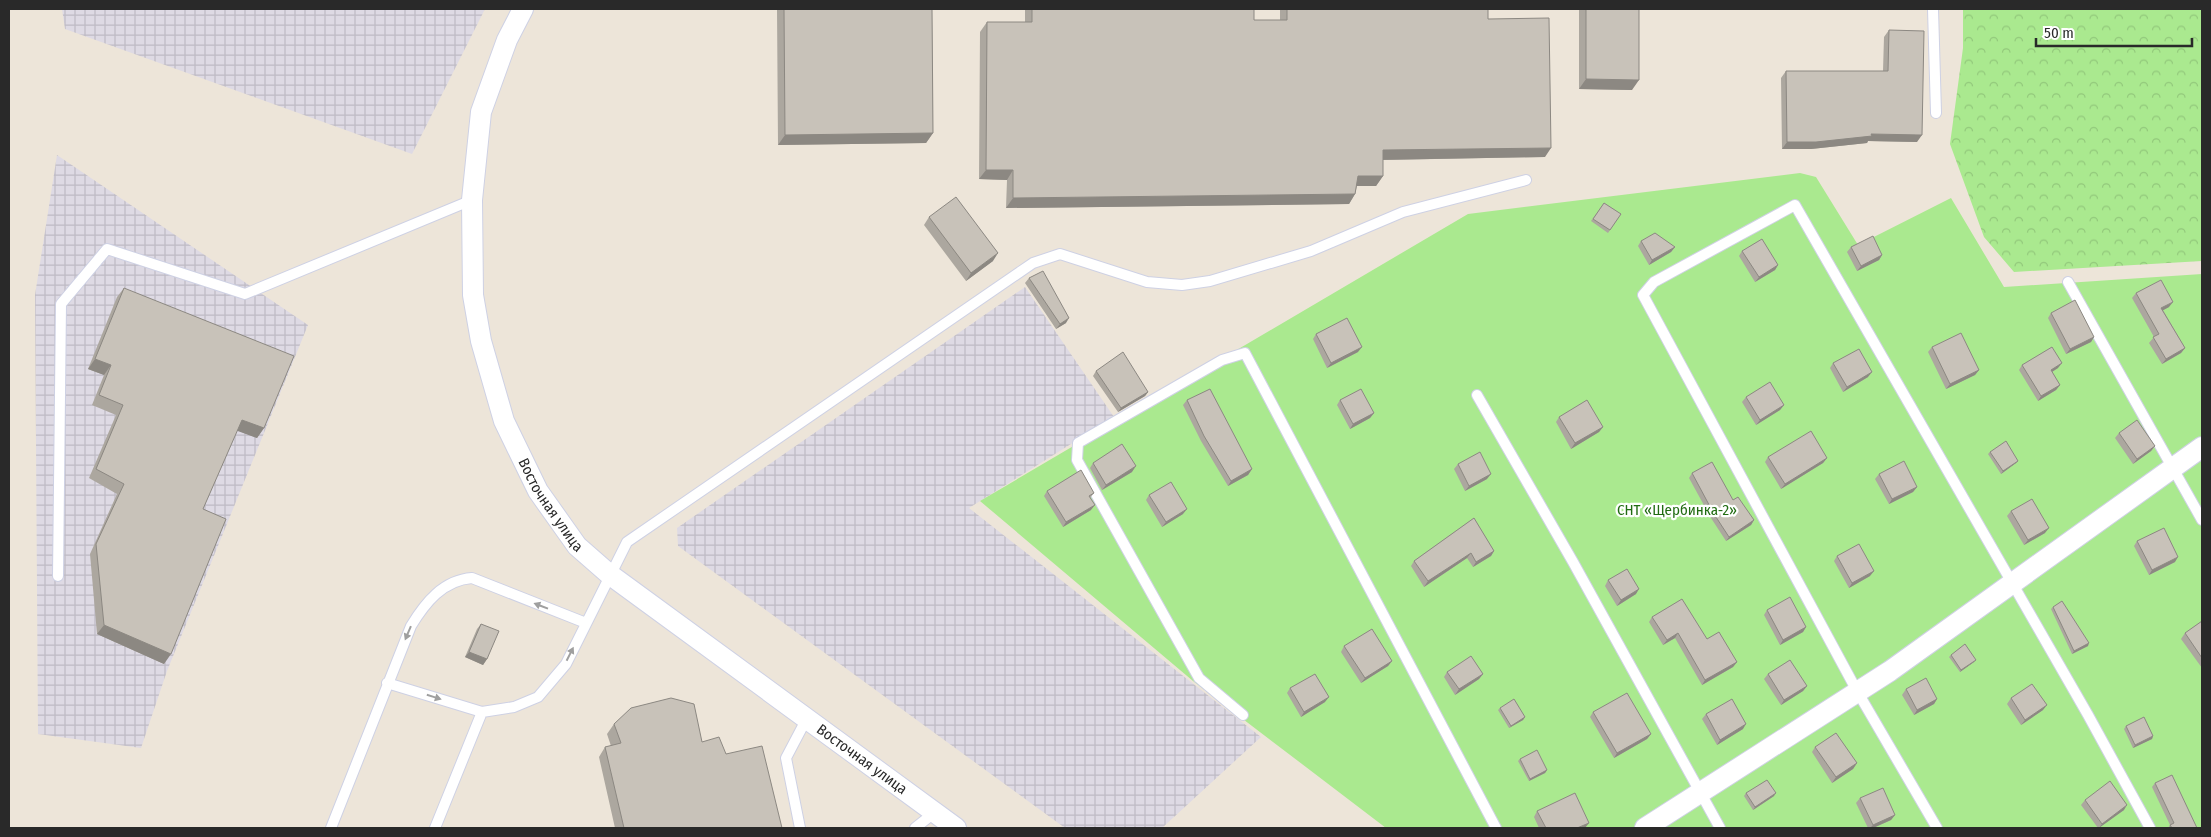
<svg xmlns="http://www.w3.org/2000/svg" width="2211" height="837" viewBox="0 0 2211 837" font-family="'Fira Sans Condensed',sans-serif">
<defs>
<pattern id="industrial-grid" width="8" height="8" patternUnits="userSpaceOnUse" patternTransform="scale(1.25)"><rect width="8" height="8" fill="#dedae4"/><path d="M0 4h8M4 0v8" fill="none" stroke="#bebbc4"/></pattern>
<pattern id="forest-crowns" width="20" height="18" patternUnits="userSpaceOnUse" patternTransform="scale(1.25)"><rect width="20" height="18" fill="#aae98f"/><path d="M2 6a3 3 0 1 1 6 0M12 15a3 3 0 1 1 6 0" fill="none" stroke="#92c87b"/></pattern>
</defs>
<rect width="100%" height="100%" fill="#ede5d9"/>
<path fill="url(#industrial-grid)" d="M 62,9 L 485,9 L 412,154 L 65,29 Z
M 57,155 L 308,325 L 167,671 L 141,748 L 38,734 L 35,295 Z
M 1025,287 L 1114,417 L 969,508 L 1261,737 L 1162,828 L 1065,828 L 678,546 L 677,528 Z"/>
<path fill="#aae98f" d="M 1800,173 L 1816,177 L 1858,245 L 1951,198 L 2004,287 L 2202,274 L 2202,828 L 1386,828 L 1193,681 L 980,501 L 1468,214 Z"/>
<path fill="url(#forest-crowns)" d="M 1963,9 L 2202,9 L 2202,261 L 2014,272 L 1984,237 L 1950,144 L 1963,48 Z"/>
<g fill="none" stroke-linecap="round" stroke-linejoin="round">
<g stroke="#ced1e4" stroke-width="12">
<path id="service" d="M 1933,9 L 1936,113
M 2068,282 L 2202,520
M 1477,395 L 1573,562 L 1720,828
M 58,576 L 61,304 L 107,249 L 245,294 L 472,200
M 387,683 L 482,712 L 514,707 L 538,697 L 566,664 L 627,542 L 1033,263 L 1060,254 L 1147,282 L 1182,285 L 1210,281 L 1311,251 L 1403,212 L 1526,180
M 1243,715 L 1199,678 L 1077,460 L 1078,443 L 1222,360 L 1245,353 L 1496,828
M 331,828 L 411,626 C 425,603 443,580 472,578 L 586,623
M 435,828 L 482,712
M 800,828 L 786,758 L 806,720
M 915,828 L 934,813
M 1937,828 L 1857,691 L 1643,295 L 1654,282 L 1795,205 L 2088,715 L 2150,828"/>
</g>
<g stroke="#ced1e4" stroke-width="22">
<g id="minor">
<path id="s1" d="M 523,9 L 507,40 L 481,112 L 472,200 L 473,295 L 481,341 L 504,421 L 538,491 L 577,546 L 609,574 L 956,828"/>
<path d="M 1645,828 L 1890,671 L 2202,447"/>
</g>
</g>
<use href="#service" stroke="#fff" stroke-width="10"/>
<use href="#minor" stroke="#fff" stroke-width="20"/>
</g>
<path fill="#aca79f" d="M 777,9 L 932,9 L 933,133 L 926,143 L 778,145 Z
M 1025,9 L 1254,9 L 1254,20 L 1280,20 L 1280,9 L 1488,9 L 1488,19 L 1545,157 L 1383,160 L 1383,176 L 1376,186 L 1357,186 L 1355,194 L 1349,204 L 1006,208 L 1007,180 L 979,179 L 980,32 L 987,22 L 1025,22 Z
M 1579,9 L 1639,9 L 1632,90 L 1579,89 Z
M 1889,30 L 1917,142 L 1868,141 L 1867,143 L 1811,149 L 1782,149 L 1781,78 L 1786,71 L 1883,71 L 1884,37 Z
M 1604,203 L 1621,214 L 1608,233 L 1591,221 Z
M 929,217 L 993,261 L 966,281 L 924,225 Z
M 1641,241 L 1675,247 L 1671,252 L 1649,265 L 1638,246 Z
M 1851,247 L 1882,255 L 1879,260 L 1857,271 L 1847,252 Z
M 1742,251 L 1778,265 L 1775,270 L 1755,282 L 1739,256 Z
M 1029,278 L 1066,323 L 1056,329 L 1025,283 Z
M 124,288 L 264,428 L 257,438 L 237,430 L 203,509 L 164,664 L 97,634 L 90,554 L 117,494 L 89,478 L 116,415 L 92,405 L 104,375 L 88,369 L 117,297 Z
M 2136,293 L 2169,307 L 2163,310 L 2185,348 L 2181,353 L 2162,364 L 2149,343 L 2154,337 L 2132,298 Z
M 2051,313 L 2094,337 L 2091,342 L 2066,354 L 2048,318 Z
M 1316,334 L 1358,352 L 1327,368 L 1313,339 Z
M 1932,347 L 1979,370 L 1975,375 L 1946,389 L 1928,352 Z
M 1833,363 L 1868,377 L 1843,392 L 1830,368 Z
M 2022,365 L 2058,368 L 2052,372 L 2060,385 L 2056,390 L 2038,401 L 2019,370 Z
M 1096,371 L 1148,392 L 1145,396 L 1118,412 L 1093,376 Z
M 1746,397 L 1784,405 L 1780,410 L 1756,425 L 1742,402 Z
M 1187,400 L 1252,469 L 1248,475 L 1228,486 L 1201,441 L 1183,405 Z
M 1340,400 L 1374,413 L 1370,418 L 1350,429 L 1337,405 Z
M 1559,417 L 1603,427 L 1599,432 L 1571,449 L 1556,422 Z
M 2119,433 L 2155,446 L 2151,451 L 2133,464 L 2115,438 Z
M 1990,452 L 2018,461 L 2016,463 L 2001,474 L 1988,454 Z
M 1768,457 L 1827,458 L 1823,463 L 1781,489 L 1765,462 Z
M 1093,463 L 1132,472 L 1102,490 L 1090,468 Z
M 1458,464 L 1487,479 L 1465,491 L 1454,469 Z
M 1692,473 L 1733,500 L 1754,520 L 1751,525 L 1726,541 L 1711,518 L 1689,478 Z
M 1879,474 L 1917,487 L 1913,492 L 1889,504 L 1875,479 Z
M 1047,491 L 1094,493 L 1090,498 L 1091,510 L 1063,527 L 1044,496 Z
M 1149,495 L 1183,514 L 1162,527 L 1146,500 Z
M 2011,511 L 2045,533 L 2024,545 L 2007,516 Z
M 1474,518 L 1494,551 L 1491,556 L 1473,567 L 1467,558 L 1424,587 L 1411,566 L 1414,561 Z
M 2137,541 L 2175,562 L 2149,575 L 2134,546 Z
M 1837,556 L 1870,576 L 1849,588 L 1834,561 Z
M 1608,580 L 1636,594 L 1617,606 L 1605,586 Z
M 2053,607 L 2088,646 L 2072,654 L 2051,609 Z
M 1767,610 L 1806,627 L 1803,632 L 1780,645 L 1764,615 Z
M 1652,617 L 1707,639 L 1737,662 L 1733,667 L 1702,685 L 1675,638 L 1663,645 L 1649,622 Z
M 2202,621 L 2202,668 L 2181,639 L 2185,633 Z
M 481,624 L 487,659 L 483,665 L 465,657 L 477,629 Z
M 1344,646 L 1392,661 L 1388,666 L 1361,683 L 1341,652 Z
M 1951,655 L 1974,662 L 1960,672 L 1949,657 Z
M 1447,672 L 1483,674 L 1479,679 L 1455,695 L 1444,677 Z
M 1768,674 L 1807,686 L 1803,691 L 1781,705 L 1764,679 Z
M 1290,688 L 1325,702 L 1301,717 L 1287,693 Z
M 1906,689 L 1937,699 L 1934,704 L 1914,715 L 1902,695 Z
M 2011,698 L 2043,710 L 2021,725 L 2007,704 Z
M 1500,708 L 1525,717 L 1523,720 L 1509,728 L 1498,710 Z
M 1593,712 L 1651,734 L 1647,739 L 1614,758 L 1590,717 Z
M 1706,714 L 1743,729 L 1717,745 L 1702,719 Z
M 614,724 L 702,742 L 726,754 L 782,828 L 615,828 L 599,757 L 605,747 L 611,746 L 607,734 Z
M 2126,726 L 2153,736 L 2152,739 L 2133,748 L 2124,729 Z
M 1815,747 L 1857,763 L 1853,769 L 1832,783 L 1812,752 Z
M 1520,759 L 1547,770 L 1545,773 L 1529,781 L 1518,761 Z
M 2155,783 L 2197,828 L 2168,828 L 2170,825 L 2152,787 Z
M 1746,793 L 1774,796 L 1753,810 L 1744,796 Z
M 1860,798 L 1895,815 L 1891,820 L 1873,828 L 1868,828 L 1856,803 Z
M 2085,800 L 2124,810 L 2098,828 L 2081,805 Z
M 1537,811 L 1585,828 L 1539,828 L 1534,817 Z"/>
<path fill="#8c8882" d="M 1586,79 L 1639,80 L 1632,90 L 1579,89 Z
M 933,133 L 926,143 L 778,145 L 785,135 Z
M 1871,134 L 1922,135 L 1917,142 L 1868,141 L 1867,143 L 1811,149 L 1782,149 L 1787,142 Z
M 1551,148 L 1545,157 L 1376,160 L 1383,150 Z
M 986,170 L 1013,170 L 1007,180 L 979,179 Z
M 1358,176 L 1383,176 L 1376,186 L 1351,186 Z
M 1355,194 L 1349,204 L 1006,208 L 1013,198 Z
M 1675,247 L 1671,252 L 1649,265 L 1652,260 Z
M 998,253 L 993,261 L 966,281 L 971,273 Z
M 1882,255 L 1879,260 L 1857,271 L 1861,266 Z
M 1778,265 L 1775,270 L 1755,282 L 1759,277 Z
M 2173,302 L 2169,307 L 2158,313 L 2161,308 Z
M 1069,318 L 1066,323 L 1056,329 L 1060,324 Z
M 2094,337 L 2091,342 L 2066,354 L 2070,349 Z
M 1362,347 L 1358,352 L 1327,368 L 1331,363 Z
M 2185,348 L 2181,353 L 2162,364 L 2166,359 Z
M 95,359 L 111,365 L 104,375 L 88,369 Z
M 2062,363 L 2058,368 L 2047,375 L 2051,370 Z
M 1979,370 L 1975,375 L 1946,389 L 1950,384 Z
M 1872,372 L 1868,377 L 1843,392 L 1847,387 Z
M 2060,385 L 2056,390 L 2038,401 L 2041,396 Z
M 1148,392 L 1145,396 L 1118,412 L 1121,408 Z
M 1784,405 L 1780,410 L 1756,425 L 1760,420 Z
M 1374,413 L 1370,418 L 1350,429 L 1353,424 Z
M 242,420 L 264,428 L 257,438 L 235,430 Z
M 1603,427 L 1599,432 L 1571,449 L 1575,443 Z
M 2155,446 L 2151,451 L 2133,464 L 2137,459 Z
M 1827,458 L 1823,463 L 1781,489 L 1785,484 Z
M 2018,461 L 2016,463 L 2001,474 L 2003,471 Z
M 1136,466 L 1132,472 L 1102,490 L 1106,485 Z
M 1252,469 L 1248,475 L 1228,486 L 1231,481 Z
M 1491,474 L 1487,479 L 1465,491 L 1469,486 Z
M 1917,487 L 1913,492 L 1889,504 L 1892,499 Z
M 1095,505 L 1091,510 L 1063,527 L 1066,522 Z
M 1187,509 L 1183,514 L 1162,527 L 1166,522 Z
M 1754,520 L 1751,525 L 1726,541 L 1729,537 Z
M 2049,528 L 2045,533 L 2024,545 L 2028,540 Z
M 1494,551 L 1491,556 L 1473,567 L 1476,562 Z
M 1471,553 L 1467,558 L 1424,587 L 1428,581 Z
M 2178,557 L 2175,562 L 2149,575 L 2152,570 Z
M 1874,571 L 1870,576 L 1849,588 L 1852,583 Z
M 1639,589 L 1636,594 L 1617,606 L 1621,600 Z
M 104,625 L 171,654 L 164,664 L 97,634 Z
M 1806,627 L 1803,632 L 1780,645 L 1783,640 Z
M 1678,633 L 1675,638 L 1663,645 L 1667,640 Z
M 2089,643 L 2088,646 L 2072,654 L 2074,651 Z
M 469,652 L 487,659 L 483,665 L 465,657 Z
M 1976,660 L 1974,662 L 1960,672 L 1961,670 Z
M 1392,661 L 1388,666 L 1361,683 L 1365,678 Z
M 1737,662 L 1733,667 L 1702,685 L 1705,680 Z
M 1483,674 L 1479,679 L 1455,695 L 1459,689 Z
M 1807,686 L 1803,691 L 1781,705 L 1784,700 Z
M 1329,697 L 1325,702 L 1301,717 L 1304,712 Z
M 1937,699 L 1934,704 L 1914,715 L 1917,710 Z
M 2047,705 L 2043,710 L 2021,725 L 2025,720 Z
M 1525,717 L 1523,720 L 1509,728 L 1511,726 Z
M 1746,724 L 1743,729 L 1717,745 L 1720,740 Z
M 1651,734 L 1647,739 L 1614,758 L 1617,753 Z
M 2153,736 L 2152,739 L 2133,748 L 2135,745 Z
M 1857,763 L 1853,769 L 1832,783 L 1836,777 Z
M 1547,770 L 1545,773 L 1529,781 L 1530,779 Z
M 1776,793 L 1774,796 L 1753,810 L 1755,807 Z
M 2127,805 L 2124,810 L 2099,828 L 2102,824 Z
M 1895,815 L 1891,820 L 1873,828 L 1870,828 L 1873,825 Z
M 1589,823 L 1585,828 L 1577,828 Z"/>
<path fill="#c8c2b9" stroke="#8c8882" d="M 784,9 L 932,9 L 933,133 L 785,135 Z
M 1032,9 L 1254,9 L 1254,20 L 1287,20 L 1287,9 L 1488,9 L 1488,19 L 1549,18 L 1551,148 L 1383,150 L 1383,176 L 1358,176 L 1355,194 L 1013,198 L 1013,170 L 986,170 L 987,22 L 1032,22 Z
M 1586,9 L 1639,9 L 1639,80 L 1586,79 Z
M 1889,30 L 1924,31 L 1922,135 L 1871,134 L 1872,136 L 1816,142 L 1787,142 L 1786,71 L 1888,71 Z
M 956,197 L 998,253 L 971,273 L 929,217 Z
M 1604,203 L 1621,214 L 1610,230 L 1593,219 Z
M 1655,233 L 1675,247 L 1652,260 L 1641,241 Z
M 1873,236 L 1882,255 L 1861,266 L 1851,247 Z
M 1762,239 L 1778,265 L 1759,277 L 1742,251 Z
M 1043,271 L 1069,318 L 1060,324 L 1029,278 Z
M 2161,280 L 2173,302 L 2161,308 L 2185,348 L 2166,359 L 2153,337 L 2159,334 L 2136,293 Z
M 124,288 L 294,356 L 264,428 L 242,420 L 203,509 L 226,519 L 171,654 L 104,625 L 96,544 L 124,484 L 96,469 L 123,405 L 99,395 L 111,365 L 95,359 Z
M 2075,300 L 2094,337 L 2070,349 L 2051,313 Z
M 1347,318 L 1362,347 L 1331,363 L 1316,334 Z
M 1961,333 L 1979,370 L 1950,384 L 1932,347 Z
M 2052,347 L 2062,363 L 2051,370 L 2060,385 L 2041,396 L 2022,365 Z
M 1859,349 L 1872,372 L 1847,387 L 1833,363 Z
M 1123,352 L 1148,392 L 1121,408 L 1096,371 Z
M 1770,382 L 1784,405 L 1760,420 L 1746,397 Z
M 1210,389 L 1252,469 L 1231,481 L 1204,436 L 1187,400 Z
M 1361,389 L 1374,413 L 1353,424 L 1340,400 Z
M 1587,400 L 1603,427 L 1575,443 L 1559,417 Z
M 2137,420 L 2155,446 L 2137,459 L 2119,433 Z
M 1811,431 L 1827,458 L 1785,484 L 1768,457 Z
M 2006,441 L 2018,461 L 2003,471 L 1990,452 Z
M 1122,444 L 1136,466 L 1106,485 L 1093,463 Z
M 1480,452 L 1491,474 L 1469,486 L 1458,464 Z
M 1904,461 L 1917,487 L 1892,499 L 1879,474 Z
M 1712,462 L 1733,500 L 1738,497 L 1754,520 L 1729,537 L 1714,514 L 1692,473 Z
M 1081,470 L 1094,493 L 1089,496 L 1095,505 L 1066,522 L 1047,491 Z
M 1171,482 L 1187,509 L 1166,522 L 1149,495 Z
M 2032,499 L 2049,528 L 2028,540 L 2011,511 Z
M 1474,518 L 1494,551 L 1476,562 L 1471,553 L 1428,581 L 1414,561 Z
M 2164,528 L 2178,557 L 2152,570 L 2137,541 Z
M 1859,544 L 1874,571 L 1852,583 L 1837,556 Z
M 1627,569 L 1639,589 L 1621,600 L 1608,580 Z
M 1790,597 L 1806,627 L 1783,640 L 1767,610 Z
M 1682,599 L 1707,639 L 1719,632 L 1737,662 L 1705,680 L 1678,633 L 1667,640 L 1652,617 Z
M 2062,601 L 2089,643 L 2074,651 L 2053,607 Z
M 2202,621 L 2202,658 L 2185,633 Z
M 481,624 L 499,631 L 487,659 L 469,652 Z
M 1372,629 L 1392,661 L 1365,678 L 1344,646 Z
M 1965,644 L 1976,660 L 1961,670 L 1951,655 Z
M 1471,656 L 1483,674 L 1459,689 L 1447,672 Z
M 1790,660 L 1807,686 L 1784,700 L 1768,674 Z
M 1315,674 L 1329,697 L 1304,712 L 1290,688 Z
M 1926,678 L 1937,699 L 1917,710 L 1906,689 Z
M 2032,684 L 2047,705 L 2025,720 L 2011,698 Z
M 1627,693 L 1651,734 L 1617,753 L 1593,712 Z
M 671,698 L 694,704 L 702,742 L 719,737 L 726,754 L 762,746 L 782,828 L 624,828 L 605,747 L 621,743 L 614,724 L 631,708 Z
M 1514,699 L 1525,717 L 1511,726 L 1500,708 Z
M 1732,699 L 1746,724 L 1720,740 L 1706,714 Z
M 2144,717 L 2153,736 L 2135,745 L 2126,726 Z
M 1836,733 L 1857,763 L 1836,777 L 1815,747 Z
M 1537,750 L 1547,770 L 1530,779 L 1520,759 Z
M 2172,775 L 2197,828 L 2172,828 L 2170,825 L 2174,823 L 2155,783 Z
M 1767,780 L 1776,793 L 1755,807 L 1746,793 Z
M 2110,781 L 2127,805 L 2102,824 L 2085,800 Z
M 1883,788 L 1895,815 L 1873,825 L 1860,798 Z
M 1575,793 L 1589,823 L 1577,828 L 1546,828 L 1537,811 Z"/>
<defs><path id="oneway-solid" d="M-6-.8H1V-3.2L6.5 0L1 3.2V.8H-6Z" transform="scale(1.25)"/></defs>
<g fill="#9f9f9f">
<use href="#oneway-solid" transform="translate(541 606) rotate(-159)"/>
<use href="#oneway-solid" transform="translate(408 633) rotate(113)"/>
<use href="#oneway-solid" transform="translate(570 654) rotate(-63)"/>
<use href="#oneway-solid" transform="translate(434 697) rotate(17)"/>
</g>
<g text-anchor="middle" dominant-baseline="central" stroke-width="4.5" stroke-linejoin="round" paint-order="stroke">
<g font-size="15" fill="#292929" stroke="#fff">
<text stroke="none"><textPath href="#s1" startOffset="521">Восточная улица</textPath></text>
<text stroke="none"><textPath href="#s1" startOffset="926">Восточная улица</textPath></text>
</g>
<g font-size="15" fill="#216c12" stroke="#fff">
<text x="1677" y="510">СНТ «Щербинка-2»</text>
</g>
</g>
<rect width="2211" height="837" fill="none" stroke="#292929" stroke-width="20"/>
<path d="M2036 38v8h156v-8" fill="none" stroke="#292929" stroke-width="2.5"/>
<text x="2044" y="38" font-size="15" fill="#292929" stroke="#ffffff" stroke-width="4" paint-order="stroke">50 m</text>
</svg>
